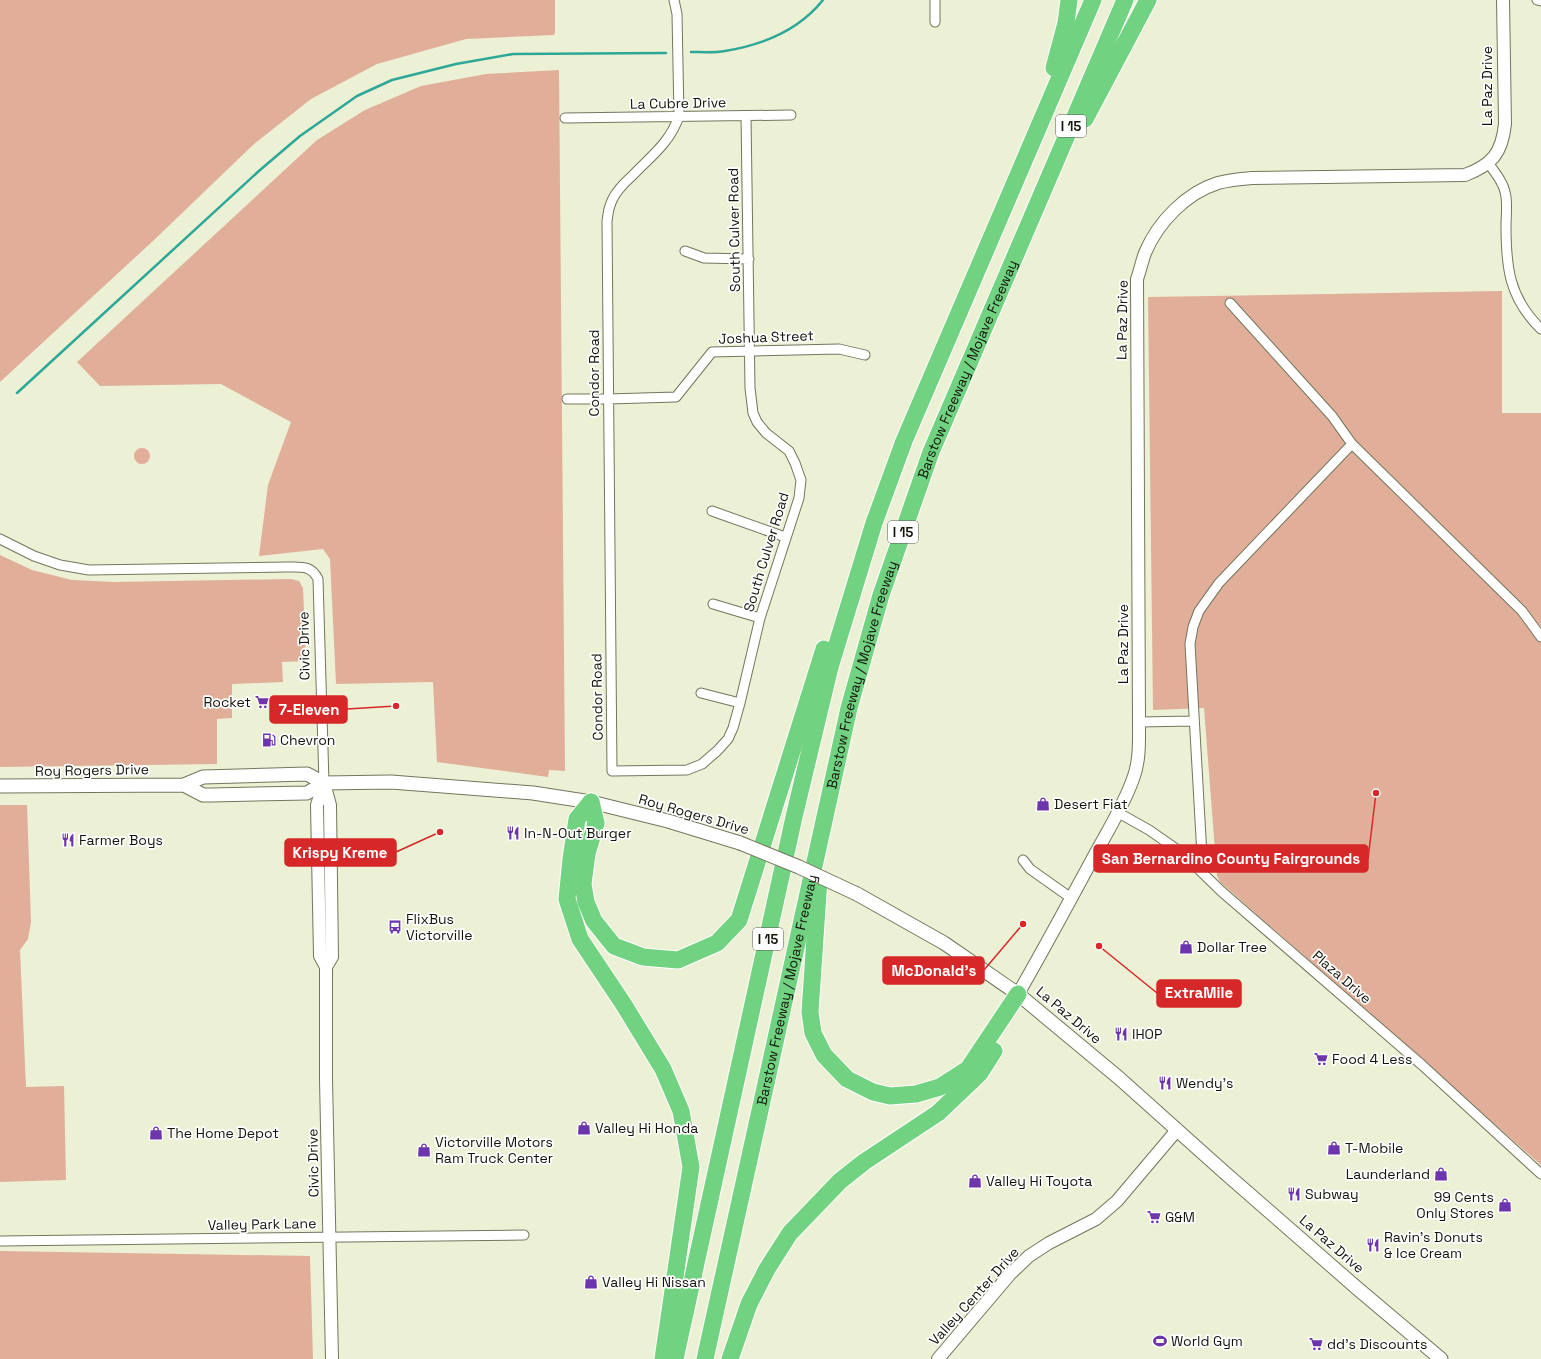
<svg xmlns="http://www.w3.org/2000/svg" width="1541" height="1359" viewBox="0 0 1541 1359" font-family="'Space Grotesk',sans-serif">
<rect width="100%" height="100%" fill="#ecf0d4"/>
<path fill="#e0ae99" d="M 0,0 L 555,0 L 555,32 L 554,35 L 466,39 L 377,64 L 311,99 L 254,144 L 154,240 L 0,382 Z
M 559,70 L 565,771 L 549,770 L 548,777 L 437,762 L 433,682 L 336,684 L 330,559 L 323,549 L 259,556 L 268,485 L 291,422 L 221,384 L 100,386 L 77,362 L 317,140 L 365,110 L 421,86 L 486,74 Z
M 1502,291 L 1502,413 L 1541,413 L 1541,1165 L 1220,882 L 1217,876 L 1204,708 L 1153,710 L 1148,297 Z
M134 456a8 8 0 1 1 16 0a8 8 0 1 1-16 0Z
M 0,555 L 32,570 L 72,580 L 114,582 L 291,579 L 299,581 L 303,588 L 306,661 L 282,662 L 283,682 L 232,684 L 232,718 L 217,719 L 217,764 L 0,767 Z
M 0,805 L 27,805 L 31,922 L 28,939 L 20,950 L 26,1087 L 64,1086 L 66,1180 L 0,1182 Z
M 0,1251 L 310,1256 L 313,1359 L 0,1359 Z"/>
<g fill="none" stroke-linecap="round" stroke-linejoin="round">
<path stroke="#2da898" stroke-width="2.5" d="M 691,52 C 702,52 714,53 725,51 C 762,45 799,30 823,0
M 17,393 L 260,170 L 300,136 L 357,96 L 392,80 L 456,64 L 513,54 L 666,53"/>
<g stroke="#73765d" stroke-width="11">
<path id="minor" d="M 674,0 L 677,14 L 679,116 C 670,143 650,157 632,176 C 623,184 613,194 610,206 C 608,210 608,216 607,221 L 612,771 L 687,770 L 702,764 L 717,751 L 728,739 L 733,728 L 740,703 L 760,618 L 799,498 L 801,480 L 795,463 L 789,451 L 766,433 L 757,422 L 753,413 L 750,388 L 746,116
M 935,0 L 935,22
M 1537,0 L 1541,1
M 565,118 L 791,115
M 1489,164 C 1495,173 1503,181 1505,192 C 1508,202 1506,215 1506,226 C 1506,267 1509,298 1541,329
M 685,251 L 704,258 L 749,259
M 1230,303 L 1332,416 L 1352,444 L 1522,611 L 1541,637
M 567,399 L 608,399 L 676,397 L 712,352 L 839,349 L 865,355
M 712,511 L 785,537
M 0,539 L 34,556 L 60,565 L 89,570 L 287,567 C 301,567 311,565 318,579 L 324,783
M 713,604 L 760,618
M 701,693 L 740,703
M 1139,722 L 1194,721
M 1117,812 L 1149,830 L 1182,853 L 1221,891 L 1422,1065 L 1541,1174
M 1023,860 L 1030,869 L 1071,898
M 1203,873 L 1190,644 L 1193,627 L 1199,611 L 1219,583 L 1352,444
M 0,1241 L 524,1235"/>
</g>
<g stroke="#73765d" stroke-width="14">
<path id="tertiary" d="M 324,783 L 317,805 L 320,956 L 326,967 L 326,1080 L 332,1359
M 324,783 L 330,805 L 332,957 L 326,967
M 1018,994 C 1044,949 1068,904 1093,858 C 1107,832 1123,807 1133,779 C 1140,761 1139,741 1139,722 L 1137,279 C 1140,271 1142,261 1145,253 C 1158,222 1186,193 1218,183 C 1229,180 1240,179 1252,178 L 1465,175 C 1492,165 1502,153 1505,124 L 1503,0
M 938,1359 L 1010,1274 L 1029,1256 L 1049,1243 L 1096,1219 L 1117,1201 L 1177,1130"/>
</g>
<g stroke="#73765d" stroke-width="15">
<path id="secondary" d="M 184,785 L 203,795 L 211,795 L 307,793 L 324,783 L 391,782 L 533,793 L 591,802 L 668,821 L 740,843
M 0,786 L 184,785 L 203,777 L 307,774 L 324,783
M 857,894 L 944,943 L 1018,994 L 1119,1078 L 1224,1172 L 1358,1289 L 1441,1359"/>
</g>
<g stroke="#fff" stroke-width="19">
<g id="motorway">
<path d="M 1054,68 L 1066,23 L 1069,0"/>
<path d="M 1085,119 L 1148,0"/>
<path d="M 591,802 L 596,823 L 587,854 L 583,884 L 586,902 L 594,921 L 614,946 L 643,957 L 678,960 L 717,943 L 739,920 L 824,649"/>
<path d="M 591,802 L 577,819 L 571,859 L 567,899 L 580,939 L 624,1005 L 663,1069 L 681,1111 L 691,1167 L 663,1359"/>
<path d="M 819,879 L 810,1012 L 813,1033 L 824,1055 L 847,1079 L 873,1092 L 890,1096 L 916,1094 L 940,1087 L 968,1069 L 1018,994"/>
<path d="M 675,1359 L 794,817 L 830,667 L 874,523 L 904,441 L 1093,0"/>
<path id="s1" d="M 705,1359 L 849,708 L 881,595 L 931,452 L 1125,0"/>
<path d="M 730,1359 L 749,1304 L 767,1269 L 790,1233 L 840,1181 L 864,1162 L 938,1113 L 980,1073 L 994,1051"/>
</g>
</g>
<use href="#minor" stroke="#fff" stroke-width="9"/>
<use href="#tertiary" stroke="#fff" stroke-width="12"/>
<use href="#secondary" stroke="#fff" stroke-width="13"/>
<use href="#motorway" stroke="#71d281" stroke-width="17"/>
<g stroke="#73765d" stroke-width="15" stroke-linecap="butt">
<path id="secondary-bridge" d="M 740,843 L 799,867 L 857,894"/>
</g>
<use href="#secondary-bridge" stroke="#fff" stroke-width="13"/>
</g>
<defs>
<g id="supermarket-bare" transform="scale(1.08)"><path d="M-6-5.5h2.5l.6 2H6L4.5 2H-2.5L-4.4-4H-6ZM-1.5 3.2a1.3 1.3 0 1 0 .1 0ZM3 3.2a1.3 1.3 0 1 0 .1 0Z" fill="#6d35ab" stroke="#fff" stroke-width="2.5" paint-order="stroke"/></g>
<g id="fuel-bare" transform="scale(1.08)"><path d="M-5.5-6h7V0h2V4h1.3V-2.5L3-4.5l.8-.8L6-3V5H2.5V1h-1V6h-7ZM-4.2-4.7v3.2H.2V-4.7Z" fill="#6d35ab" stroke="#fff" stroke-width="2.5" paint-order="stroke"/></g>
<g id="shop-bare" transform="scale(1.08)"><path d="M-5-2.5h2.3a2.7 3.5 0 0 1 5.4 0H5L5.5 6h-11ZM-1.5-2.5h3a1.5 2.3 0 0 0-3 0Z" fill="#6d35ab" stroke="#fff" stroke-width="2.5" paint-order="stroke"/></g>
<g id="restaurant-bare" transform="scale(1.08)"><path d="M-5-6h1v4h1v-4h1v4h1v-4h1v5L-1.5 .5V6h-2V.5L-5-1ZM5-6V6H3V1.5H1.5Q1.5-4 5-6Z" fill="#6d35ab" stroke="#fff" stroke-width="2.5" paint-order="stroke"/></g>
<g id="bus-bare" transform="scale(1.08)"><path d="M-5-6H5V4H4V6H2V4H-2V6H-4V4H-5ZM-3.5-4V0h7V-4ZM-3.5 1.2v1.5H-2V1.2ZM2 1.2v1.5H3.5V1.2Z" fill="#6d35ab" stroke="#fff" stroke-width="2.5" paint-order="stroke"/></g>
<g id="stadium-bare" transform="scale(1.08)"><path d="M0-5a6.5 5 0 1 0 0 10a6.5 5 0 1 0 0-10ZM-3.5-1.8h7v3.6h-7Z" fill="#6d35ab" stroke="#fff" stroke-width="2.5" paint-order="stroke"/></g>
</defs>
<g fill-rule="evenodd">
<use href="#supermarket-bare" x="262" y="702"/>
<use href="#fuel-bare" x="269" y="740"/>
<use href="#shop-bare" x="1043" y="804"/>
<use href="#restaurant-bare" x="513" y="833"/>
<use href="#restaurant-bare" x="68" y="840"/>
<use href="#bus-bare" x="395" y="927"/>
<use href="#shop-bare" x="1186" y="947"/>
<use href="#restaurant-bare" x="1121" y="1034"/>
<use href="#supermarket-bare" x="1321" y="1059"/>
<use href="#restaurant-bare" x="1165" y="1083"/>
<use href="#shop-bare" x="584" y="1128"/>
<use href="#shop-bare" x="156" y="1133"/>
<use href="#shop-bare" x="1334" y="1148"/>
<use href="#shop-bare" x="424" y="1150"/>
<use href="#shop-bare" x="1441" y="1174"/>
<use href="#shop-bare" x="975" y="1181"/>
<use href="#restaurant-bare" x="1294" y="1194"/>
<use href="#shop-bare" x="1505" y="1205"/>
<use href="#supermarket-bare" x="1154" y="1217"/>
<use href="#restaurant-bare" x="1373" y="1245"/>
<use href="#shop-bare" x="591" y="1282"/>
<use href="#stadium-bare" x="1160" y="1341"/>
<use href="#supermarket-bare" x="1316" y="1344"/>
</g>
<g text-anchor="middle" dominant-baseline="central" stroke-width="3.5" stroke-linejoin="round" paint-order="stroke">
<g fill="#fff" stroke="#5a5a54" stroke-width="1">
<rect x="1056" y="115" width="30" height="22" rx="3"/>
<rect x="888" y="521" width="30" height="22" rx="3"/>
<rect x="753" y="928" width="30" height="22" rx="3"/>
</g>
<g font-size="13" font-weight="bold" fill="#13140a">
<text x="1071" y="126">I 15</text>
<text x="903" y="532">I 15</text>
<text x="768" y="939">I 15</text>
</g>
<g font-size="14" fill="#13140a" stroke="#fff">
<text transform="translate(1487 86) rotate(-90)">La Paz Drive</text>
<text transform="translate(678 103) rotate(-1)">La Cubre Drive</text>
<text transform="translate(734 230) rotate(-91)">South Culver Road</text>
<text transform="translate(1122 320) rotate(-89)">La Paz Drive</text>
<text transform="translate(766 337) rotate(-2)">Joshua Street</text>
<text stroke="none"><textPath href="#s1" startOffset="1026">Barstow Freeway / Mojave Freeway</textPath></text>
<text transform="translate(594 373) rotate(-90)">Condor Road</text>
<text transform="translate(766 552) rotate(-73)">South Culver Road</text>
<text transform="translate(1123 644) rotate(-90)">La Paz Drive</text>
<text transform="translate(304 646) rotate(-91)">Civic Drive</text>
<text stroke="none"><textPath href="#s1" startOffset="702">Barstow Freeway / Mojave Freeway</textPath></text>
<text transform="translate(597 697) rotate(-91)">Condor Road</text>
<text transform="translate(92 770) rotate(-1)">Roy Rogers Drive</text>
<text transform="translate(694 814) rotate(16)">Roy Rogers Drive</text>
<text transform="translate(1342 977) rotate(41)">Plaza Drive</text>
<text stroke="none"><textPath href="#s1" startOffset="378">Barstow Freeway / Mojave Freeway</textPath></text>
<text transform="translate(1069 1015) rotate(40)">La Paz Drive</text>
<text transform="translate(313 1163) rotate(-91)">Civic Drive</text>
<text transform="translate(262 1224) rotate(-1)">Valley Park Lane</text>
<text transform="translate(1332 1244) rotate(41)">La Paz Drive</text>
<text transform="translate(974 1296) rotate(-48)">Valley Center Drive</text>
</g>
<g font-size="14" fill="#13140a" stroke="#fff" text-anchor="start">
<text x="251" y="702" text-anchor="end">Rocket</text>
<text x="280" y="740">Chevron</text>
<text x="1054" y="804">Desert Fiat</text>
<text x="524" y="833">In-N-Out Burger</text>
<text x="79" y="840">Farmer Boys</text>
<text x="406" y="919">FlixBus<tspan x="406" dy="16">Victorville</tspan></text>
<text x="1197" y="947">Dollar Tree</text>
<text x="1132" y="1034">IHOP</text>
<text x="1332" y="1059">Food 4 Less</text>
<text x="1176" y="1083">Wendy's</text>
<text x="595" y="1128">Valley Hi Honda</text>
<text x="167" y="1133">The Home Depot</text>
<text x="435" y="1142">Victorville Motors<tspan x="435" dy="16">Ram Truck Center</tspan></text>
<text x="1345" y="1148">T-Mobile</text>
<text x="1430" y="1174" text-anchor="end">Launderland</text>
<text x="986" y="1181">Valley Hi Toyota</text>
<text x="1305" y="1194">Subway</text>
<text x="1494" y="1197" text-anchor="end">99 Cents<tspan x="1494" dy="16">Only Stores</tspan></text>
<text x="1165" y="1217">G&amp;M</text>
<text x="1384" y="1237">Ravin's Donuts<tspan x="1384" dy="16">&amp; Ice Cream</tspan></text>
<text x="602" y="1282">Valley Hi Nissan</text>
<text x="1171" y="1341">World Gym</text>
<text x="1327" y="1344">dd's Discounts</text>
</g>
</g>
<path fill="none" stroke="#d62828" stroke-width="1.5" d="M396 706L347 709M440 832L396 852M1376 793L1368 859M1023 924L984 970M1099 946L1157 993"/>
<g fill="#d62828" stroke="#fff" stroke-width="1.5">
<circle cx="396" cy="706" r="4"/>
<circle cx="440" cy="832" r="4"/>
<circle cx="1376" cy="793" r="4"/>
<circle cx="1023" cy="924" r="4"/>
<circle cx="1099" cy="946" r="4"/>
</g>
<g fill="#d62828" stroke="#d62828" stroke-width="1.5">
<rect x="270" y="696" width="77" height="27" rx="4"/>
<rect x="285" y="839" width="111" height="27" rx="4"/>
<rect x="1094" y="845" width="274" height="27" rx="4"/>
<rect x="883" y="957" width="101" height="27" rx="4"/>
<rect x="1157" y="980" width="84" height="27" rx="4"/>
</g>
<g font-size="15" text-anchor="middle" font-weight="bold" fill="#fff">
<text x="309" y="715">7-Eleven</text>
<text x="340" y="858">Krispy Kreme</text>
<text x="1231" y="864">San Bernardino County Fairgrounds</text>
<text x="934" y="976">McDonald's</text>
<text x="1199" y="998">ExtraMile</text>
</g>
</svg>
